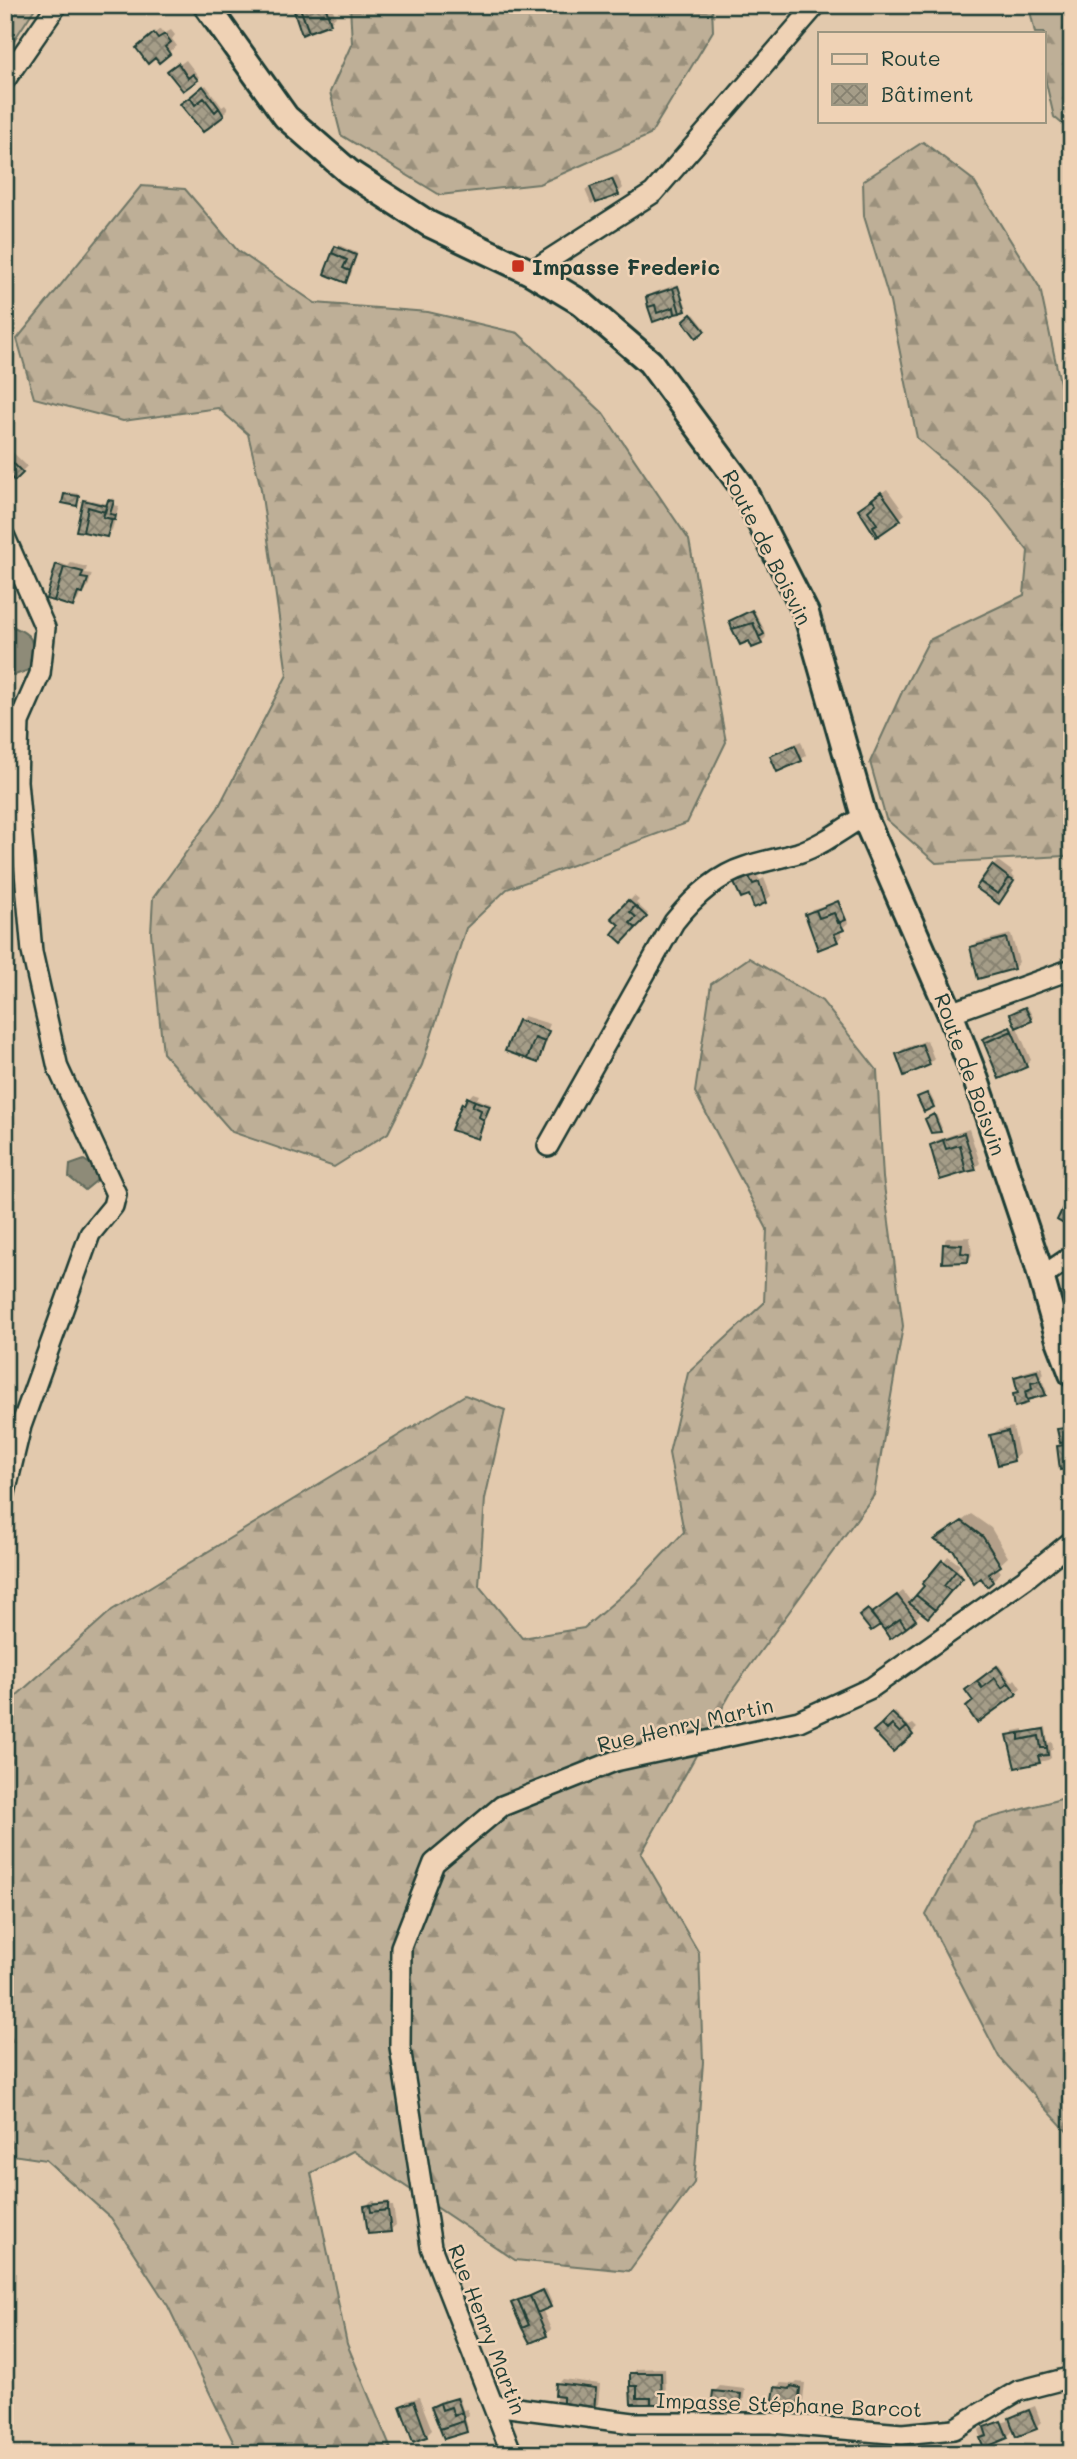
<svg xmlns="http://www.w3.org/2000/svg" width="1077" height="2459" viewBox="0 0 1077 2459" font-family="Mali,sans-serif">
<defs>
<pattern id="forest-firs" width="22" height="20" patternUnits="userSpaceOnUse" patternTransform="scale(1.75)"><rect width="22" height="20" fill="#beaf97"/><path d="M5 1l3.5 6h-7zM16 11l3.5 6h-7z" fill="#9a907c"/></pattern>
<pattern id="building-cross-hatch" width="8" height="8" patternUnits="userSpaceOnUse" patternTransform="scale(1.75)"><rect width="8" height="8" fill="#a59d88"/><path d="M0 0l8 8M0 8l8-8" fill="none" stroke="#868170"/></pattern>
</defs>
<rect width="100%" height="100%" fill="#e2c9ad"/>
<filter id="ink" filterUnits="userSpaceOnUse"><feTurbulence type="fractalNoise" baseFrequency=".0143" numOctaves="2"/><feDisplacementMap in="SourceGraphic" scale="14" xChannelSelector="R" yChannelSelector="G"/><feConvolveMatrix kernelMatrix="1 2 1 2 8 2 1 2 1" color-interpolation-filters="sRGB"/></filter>
<g filter="url(#ink)">
<path fill="url(#forest-firs)" stroke="#6e7666" stroke-width="2" d="M 5,5 L 37,5 L 5,54 Z
M 350,5 L 712,5 L 713,31 L 650,135 L 539,184 L 440,195 L 341,135 L 330,92 L 352,43 Z
M 1072,5 L 1072,132 L 1054,117 L 1044,74 L 1044,33 L 1035,33 L 1029,6 Z
M 923,142 L 973,180 L 1040,288 L 1069,425 L 1072,427 L 1072,854 L 1065,856 L 936,863 L 886,819 L 870,762 L 902,692 L 929,640 L 1024,595 L 1028,551 L 988,499 L 917,438 L 890,302 L 864,216 L 863,181 Z
M 141,186 L 185,189 L 237,250 L 315,303 L 428,312 L 518,333 L 603,413 L 689,540 L 726,742 L 687,823 L 507,889 L 466,928 L 422,1065 L 388,1133 L 334,1167 L 232,1132 L 163,1053 L 151,933 L 153,898 L 218,808 L 287,675 L 261,489 L 248,434 L 218,408 L 123,421 L 34,398 L 17,339 Z
M 749,958 L 822,1001 L 877,1070 L 883,1178 L 903,1326 L 874,1495 L 733,1689 L 641,1854 L 699,1953 L 703,2062 L 694,2183 L 629,2271 L 515,2260 L 353,2151 L 311,2173 L 347,2344 L 393,2454 L 239,2454 L 168,2306 L 111,2218 L 46,2160 L 5,2154 L 5,1706 L 112,1610 L 465,1395 L 505,1410 L 485,1499 L 479,1586 L 522,1638 L 584,1628 L 635,1584 L 684,1532 L 669,1453 L 688,1373 L 764,1303 L 767,1229 L 695,1092 L 711,984 Z
M 1072,1796 L 1072,2137 L 999,2057 L 926,1915 L 975,1822 Z"/>
<path fill="#8e8b78" stroke="#626c5d" stroke-width="2" d="M 5,624 C 34,633 37,641 29,670 L 15,675 L 5,674 Z
M 84,1160 L 96,1168 L 96,1181 L 85,1190 L 69,1177 L 70,1165 Z"/>
<path fill="#0003" d="M 296,5 L 331,5 L 336,17 L 330,22 Z
M 160,29 L 164,34 L 171,30 L 175,35 L 172,39 L 177,46 L 159,60 L 143,43 Z
M 186,60 L 199,77 L 183,88 L 172,70 Z
M 206,85 L 222,107 L 225,105 L 228,109 L 223,114 L 196,94 Z
M 617,175 L 623,188 L 618,193 L 591,204 L 585,190 Z
M 339,245 L 357,253 L 351,275 L 345,281 L 337,247 Z
M 678,284 L 687,308 L 685,310 L 648,298 L 653,293 Z
M 694,314 L 705,328 L 696,336 L 685,321 Z
M 5,445 L 27,466 L 5,489 Z
M 887,489 L 905,514 L 899,519 L 880,494 Z
M 68,492 L 80,494 L 76,504 L 66,494 Z
M 112,498 L 115,499 L 113,505 L 119,506 L 112,530 L 107,535 L 82,530 L 84,501 L 86,499 L 109,504 Z
M 60,563 L 68,566 L 71,563 L 87,567 L 85,573 L 92,574 L 88,587 L 81,592 L 78,600 L 73,605 L 58,565 Z
M 754,610 L 765,631 L 766,637 L 761,642 L 733,619 Z
M 801,741 L 806,755 L 801,760 L 772,757 L 777,752 Z
M 998,861 L 1013,872 L 1011,875 L 1015,878 L 1001,899 L 993,866 Z
M 755,873 L 760,880 L 764,878 L 771,896 L 765,901 L 736,884 L 741,879 Z
M 634,896 L 639,900 L 636,903 L 648,914 L 622,941 L 621,925 L 614,918 Z
M 840,901 L 848,923 L 840,930 L 842,936 L 837,941 L 807,915 L 812,909 Z
M 1011,934 L 1019,962 L 1014,968 L 972,948 L 978,942 Z
M 1027,1006 L 1033,1017 L 1031,1019 L 1012,1014 Z
M 524,1016 L 550,1024 L 545,1036 L 549,1036 L 538,1061 L 519,1021 Z
M 1012,1026 L 1013,1029 L 1017,1027 L 1031,1060 L 1026,1065 L 984,1039 Z
M 927,1040 L 934,1059 L 929,1064 L 898,1054 L 903,1049 Z
M 929,1092 L 935,1104 L 933,1106 L 921,1096 Z
M 473,1093 L 479,1095 L 477,1099 L 491,1104 L 482,1132 L 477,1137 L 463,1104 Z
M 936,1114 L 942,1128 L 940,1130 L 930,1117 Z
M 969,1129 L 980,1163 L 975,1168 L 932,1145 L 937,1140 Z
M 970,1237 L 972,1255 L 967,1261 L 944,1261 L 945,1240 L 947,1238 Z
M 1042,1367 L 1044,1374 L 1041,1377 L 1047,1392 L 1032,1397 L 1027,1402 L 1015,1395 L 1019,1390 L 1015,1378 L 1021,1373 Z
M 1072,1426 L 1072,1467 L 1059,1446 L 1066,1440 L 1059,1430 Z
M 1013,1427 L 1019,1454 L 1013,1459 L 992,1435 L 998,1430 Z
M 971,1514 L 991,1528 L 1008,1557 L 997,1567 L 1001,1572 L 992,1581 L 981,1576 L 955,1550 L 937,1540 Z
M 948,1556 L 960,1565 L 957,1569 L 963,1574 L 954,1585 L 914,1607 L 920,1614 L 915,1619 L 880,1622 L 862,1616 L 871,1609 L 874,1613 L 903,1591 L 912,1603 Z
M 999,1665 L 1012,1682 L 1015,1679 L 1021,1688 L 977,1721 L 975,1701 L 983,1678 Z
M 895,1712 L 909,1726 L 913,1724 L 917,1728 L 893,1750 L 875,1731 Z
M 1046,1727 L 1048,1743 L 1052,1742 L 1053,1748 L 1050,1751 L 1051,1758 L 1048,1760 L 1039,1762 L 1009,1736 L 1014,1731 L 1024,1729 L 1024,1732 Z
M 371,2201 L 375,2201 L 375,2203 L 390,2201 L 390,2206 L 393,2206 L 396,2225 L 390,2230 L 366,2206 Z
M 546,2289 L 552,2303 L 542,2309 L 551,2329 L 546,2334 L 515,2301 Z
M 665,2368 L 666,2397 L 661,2402 L 632,2374 L 637,2369 Z
M 563,2379 L 600,2384 L 598,2404 L 593,2409 L 555,2405 L 558,2384 Z
M 797,2382 L 805,2383 L 802,2409 L 797,2414 L 776,2388 L 781,2383 L 795,2384 Z
M 720,2386 L 745,2389 L 743,2404 L 738,2409 L 714,2392 Z
M 419,2397 L 432,2430 L 427,2435 L 414,2439 L 402,2406 L 407,2401 Z
M 459,2397 L 463,2410 L 467,2409 L 469,2415 L 465,2418 L 468,2428 L 466,2430 L 433,2408 L 445,2399 L 446,2401 Z
M 1035,2406 L 1041,2422 L 1036,2427 L 1015,2429 L 1007,2437 L 984,2446 L 979,2430 L 981,2428 L 1008,2421 L 1016,2414 Z"/>
<path fill="url(#building-cross-hatch)" stroke="#1f3d34" stroke-width="2" d="M 292,5 L 295,5 L 296,9 L 300,8 L 309,32 L 302,35 Z
M 295,5 L 325,5 L 331,24 L 309,32 L 300,8 L 296,9 Z
M 154,33 L 158,38 L 165,34 L 171,42 L 165,47 L 170,54 L 159,63 L 155,58 L 148,64 L 136,48 Z
M 178,63 L 188,78 L 193,74 L 198,80 L 183,91 L 167,71 Z
M 203,86 L 219,108 L 215,112 L 204,98 L 195,105 L 190,97 Z
M 190,97 L 195,105 L 204,98 L 215,112 L 219,108 L 224,116 L 203,132 L 180,104 Z
M 612,179 L 619,195 L 596,203 L 590,187 Z
M 335,246 L 356,255 L 350,271 L 343,268 L 347,260 L 332,253 Z
M 332,253 L 347,260 L 343,268 L 350,271 L 346,283 L 324,274 Z
M 678,286 L 686,311 L 680,313 L 673,288 Z
M 673,288 L 680,313 L 675,314 L 674,307 L 657,313 L 655,305 L 648,307 L 646,297 Z
M 655,305 L 657,313 L 674,307 L 675,314 L 653,322 L 648,307 Z
M 691,314 L 705,331 L 696,338 L 683,321 Z
M 5,455 L 23,473 L 15,481 L 9,476 L 5,479 Z
M 881,492 L 901,520 L 878,536 L 873,526 L 877,524 L 868,511 L 876,504 L 872,499 Z
M 64,494 L 79,496 L 77,506 L 62,503 Z
M 872,499 L 876,504 L 868,511 L 877,524 L 873,526 L 878,536 L 876,537 L 858,509 Z
M 83,500 L 107,506 L 105,512 L 88,507 L 83,532 L 76,531 Z
M 108,500 L 114,501 L 110,514 L 116,515 L 115,520 L 103,517 Z
M 88,507 L 105,512 L 103,517 L 112,519 L 107,537 L 83,532 Z
M 56,564 L 64,567 L 54,601 L 46,599 Z
M 64,567 L 83,572 L 81,578 L 88,579 L 83,594 L 78,593 L 73,607 L 54,601 Z
M 752,610 L 764,634 L 759,637 L 753,623 L 732,629 L 729,621 Z
M 753,623 L 762,644 L 752,648 L 749,641 L 740,645 L 732,629 Z
M 795,745 L 802,761 L 777,772 L 770,756 Z
M 992,865 L 1009,878 L 998,894 L 980,882 Z
M 749,877 L 753,884 L 759,882 L 766,903 L 754,908 L 749,895 L 741,898 L 734,883 Z
M 1009,878 L 1014,881 L 999,904 L 976,888 L 980,882 L 998,894 Z
M 628,900 L 635,906 L 630,912 L 636,917 L 630,923 L 636,928 L 622,943 L 612,934 L 619,925 L 611,918 Z
M 838,901 L 846,920 L 838,923 L 834,913 L 819,918 L 816,910 Z
M 635,906 L 647,917 L 636,928 L 630,923 L 636,917 L 630,912 Z
M 816,910 L 819,918 L 834,913 L 844,930 L 834,934 L 838,942 L 818,950 L 805,914 Z
M 1006,938 L 1014,969 L 978,979 L 970,947 Z
M 1025,1007 L 1032,1021 L 1016,1028 L 1010,1014 Z
M 518,1020 L 549,1031 L 545,1042 L 535,1038 L 527,1059 L 505,1051 Z
M 1010,1027 L 1012,1031 L 984,1043 L 982,1039 Z
M 1012,1031 L 1027,1067 L 999,1079 L 984,1043 Z
M 535,1038 L 545,1042 L 538,1063 L 527,1059 Z
M 922,1044 L 930,1065 L 904,1076 L 896,1054 Z
M 927,1093 L 934,1107 L 924,1112 L 917,1097 Z
M 467,1097 L 475,1101 L 472,1106 L 481,1110 L 479,1117 L 484,1120 L 478,1139 L 451,1130 L 462,1103 L 464,1105 Z
M 475,1101 L 490,1106 L 484,1120 L 479,1117 L 481,1110 L 472,1106 Z
M 934,1114 L 941,1132 L 931,1133 L 925,1119 Z
M 964,1133 L 976,1170 L 966,1172 L 960,1145 L 946,1149 L 943,1140 Z
M 943,1140 L 946,1149 L 960,1145 L 966,1172 L 940,1180 L 930,1145 Z
M 1069,1195 L 1072,1197 L 1072,1218 L 1067,1226 L 1057,1220 Z
M 943,1244 L 962,1245 L 961,1253 L 969,1254 L 968,1262 L 942,1263 Z
M 1037,1371 L 1040,1381 L 1031,1383 L 1032,1389 L 1025,1392 L 1028,1403 L 1015,1407 L 1013,1394 L 1018,1393 L 1014,1377 Z
M 1040,1381 L 1046,1395 L 1027,1400 L 1025,1392 L 1032,1389 L 1031,1383 Z
M 1072,1427 L 1072,1441 L 1060,1443 L 1057,1429 Z
M 1008,1431 L 1014,1461 L 998,1465 L 990,1435 Z
M 1072,1444 L 1072,1468 L 1060,1470 L 1057,1446 Z
M 962,1521 L 983,1537 L 1001,1566 L 989,1574 L 993,1582 L 987,1587 L 981,1578 L 974,1584 L 954,1551 L 934,1540 Z
M 942,1560 L 956,1571 L 944,1586 L 951,1591 L 935,1610 L 916,1595 L 924,1586 L 922,1584 Z
M 956,1571 L 963,1578 L 951,1591 L 944,1586 Z
M 897,1595 L 916,1620 L 906,1628 L 900,1619 L 884,1630 L 871,1614 Z
M 916,1595 L 935,1610 L 928,1618 L 909,1603 Z
M 868,1609 L 880,1625 L 871,1631 L 859,1616 Z
M 900,1619 L 906,1628 L 890,1639 L 884,1630 Z
M 997,1666 L 1009,1683 L 1002,1688 L 995,1678 L 982,1688 L 977,1681 Z
M 995,1678 L 1002,1688 L 1009,1683 L 1017,1694 L 977,1723 L 966,1707 L 973,1701 L 965,1690 L 977,1681 L 982,1688 Z
M 892,1713 L 907,1727 L 900,1733 L 892,1725 L 887,1730 L 881,1724 Z
M 881,1724 L 887,1730 L 892,1725 L 900,1733 L 907,1727 L 913,1735 L 893,1752 L 873,1731 Z
M 1044,1729 L 1047,1747 L 1041,1748 L 1039,1736 L 1019,1740 L 1019,1733 Z
M 1019,1733 L 1019,1740 L 1039,1736 L 1041,1748 L 1047,1747 L 1048,1755 L 1038,1756 L 1040,1763 L 1015,1768 L 1007,1735 Z
M 388,2203 L 388,2210 L 371,2212 L 370,2205 Z
M 370,2205 L 371,2212 L 388,2210 L 391,2232 L 368,2234 L 364,2206 Z
M 543,2290 L 551,2307 L 537,2313 L 530,2296 Z
M 530,2296 L 547,2336 L 530,2343 L 522,2328 L 529,2325 L 518,2300 Z
M 518,2300 L 529,2325 L 522,2328 L 511,2303 Z
M 630,2373 L 661,2373 L 662,2404 L 651,2404 L 651,2398 L 637,2398 L 637,2386 L 630,2386 Z
M 556,2383 L 596,2388 L 594,2411 L 570,2409 L 570,2404 L 563,2403 L 563,2397 L 555,2396 Z
M 630,2386 L 637,2386 L 637,2398 L 651,2398 L 651,2404 L 631,2404 Z
M 791,2386 L 800,2388 L 797,2416 L 786,2415 L 787,2406 L 772,2405 L 775,2387 L 790,2389 Z
M 713,2391 L 741,2394 L 739,2411 L 711,2408 Z
M 457,2398 L 462,2412 L 454,2416 L 451,2407 L 442,2410 L 440,2403 Z
M 414,2401 L 427,2437 L 413,2442 L 400,2406 Z
M 440,2403 L 442,2410 L 451,2407 L 454,2416 L 462,2412 L 464,2421 L 440,2429 L 431,2407 Z
M 772,2405 L 787,2406 L 786,2415 L 771,2414 Z
M 1029,2410 L 1037,2429 L 1016,2437 L 1009,2418 Z
M 464,2421 L 467,2432 L 444,2439 L 440,2429 Z
M 1001,2421 L 1008,2438 L 984,2448 L 980,2438 L 987,2436 L 984,2427 Z"/>
<g fill="none" stroke-linecap="round" stroke-linejoin="round">
<g stroke="#1f3d34" stroke-width="24">
<path id="minor" d="M 5,80 L 57,5
M 530,272 L 653,193 L 816,5
M 5,537 L 45,628 L 40,674 L 19,722 L 17,781 L 32,952 L 58,1068 L 116,1194 L 113,1206 L 90,1234 L 21,1426 L 5,1493
M 950,1013 L 1072,969
M 548,1146 L 674,922 C 693,898 716,876 745,867 C 763,861 781,858 798,853 C 822,845 843,829 864,816
M 1041,1277 L 1072,1256
M 493,2405 L 633,2423 L 772,2423 L 902,2434 L 954,2429 L 1018,2391 L 1072,2377
M 512,2454 L 431,2247 L 400,2047 L 401,1947 L 434,1863 L 502,1806 L 615,1761 L 799,1721 L 871,1688 L 1025,1579 L 1072,1541"/>
</g>
<g stroke="#1f3d34" stroke-width="30">
<path id="major" d="M 206,5 L 286,117 L 349,172 L 429,224 L 530,272 L 580,302 L 650,362 L 741,485 L 806,613 L 864,816 L 950,1013 L 976,1080 L 1037,1262 L 1059,1340 L 1072,1374"/>
</g>
<use href="#minor" stroke="#efd2b5" stroke-width="19"/>
<use href="#major" stroke="#efd2b5" stroke-width="24"/>
</g>
</g>
<rect fill="#c8321e" stroke="#efd2b5" stroke-width="2.5" x="511" y="259" width="14" height="14" rx="3.5"/>
<g text-anchor="middle" dominant-baseline="central" stroke-width="5" stroke-linejoin="round" paint-order="stroke">
<g font-size="21" font-weight="bold" fill="#1f3d34" stroke="#efd2b5" text-anchor="start">
<text x="532" y="266">Impasse Frederic</text>
</g>
<g font-size="21" fill="#1f3d34" stroke="#efd2b5">
<text transform="translate(768 547) rotate(63)">Route de Boisvin</text>
<text transform="translate(971 1074) rotate(70)">Route de Boisvin</text>
<text transform="translate(685 1724) rotate(-13)">Rue Henry Martin</text>
<text transform="translate(488 2329) rotate(69)">Rue Henry Martin</text>
<text transform="translate(789 2404) rotate(2)">Impasse Stéphane Barcot</text>
</g>
</g>
<rect width="1077" height="2459" fill="none" stroke="#efd2b5" stroke-width="28"/>
<rect x="14" y="14" width="1049" height="2431" fill="none" stroke="#1f3d34" stroke-width="2.5" filter="url(#ink)"/>
<rect x="818" y="32" width="228" height="91" fill="#efd2b5" stroke="#9c9681" stroke-width="2"/>
<rect x="832" y="54" width="35" height="10" fill="#efd2b5" stroke="#9c9681" stroke-width="2"/>
<text x="881" y="66" font-size="21" fill="#1f3d34">Route</text>
<rect x="832" y="84" width="35" height="21" fill="url(#building-cross-hatch)" stroke="#9c9681" stroke-width="2"/>
<text x="881" y="102" font-size="21" fill="#1f3d34">Bâtiment</text>
</svg>
